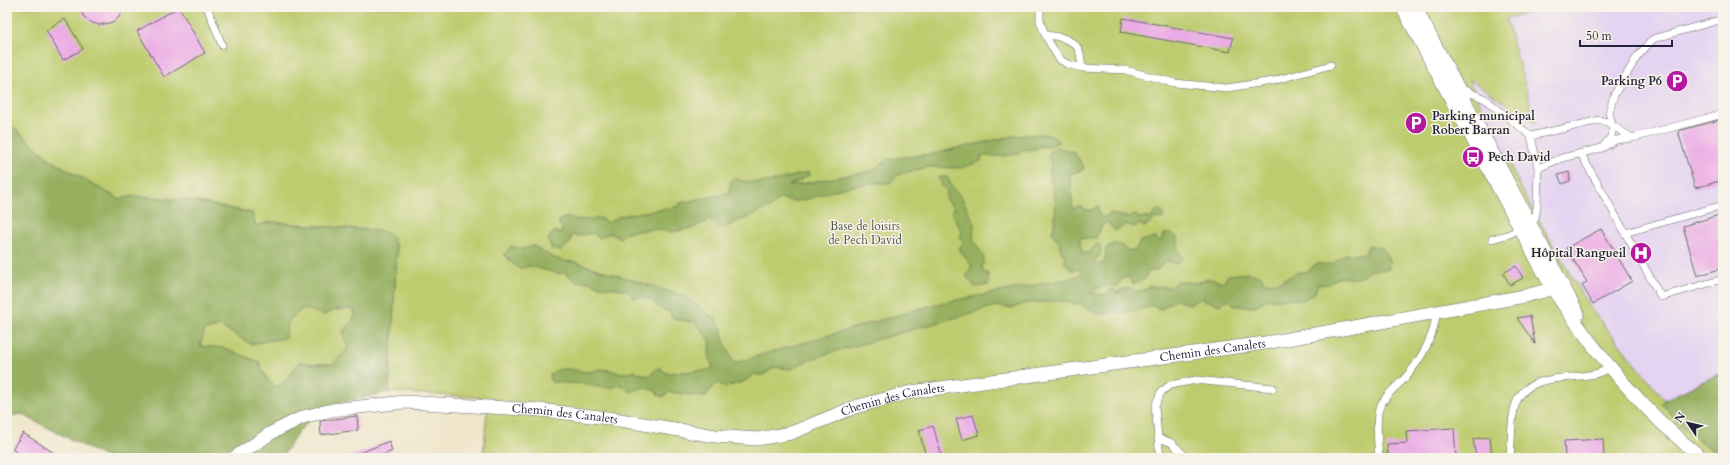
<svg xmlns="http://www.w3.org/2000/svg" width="1730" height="465" viewBox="0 0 1730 465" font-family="Cardo,serif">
<rect width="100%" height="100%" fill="#f7f3e8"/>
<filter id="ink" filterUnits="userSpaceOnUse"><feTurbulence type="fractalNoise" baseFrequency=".025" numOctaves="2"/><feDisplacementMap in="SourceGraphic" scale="8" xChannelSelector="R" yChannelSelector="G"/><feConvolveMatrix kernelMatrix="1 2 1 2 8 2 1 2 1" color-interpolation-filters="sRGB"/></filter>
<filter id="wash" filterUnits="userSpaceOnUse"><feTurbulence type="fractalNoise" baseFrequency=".012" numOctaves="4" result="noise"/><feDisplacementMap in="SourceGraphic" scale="16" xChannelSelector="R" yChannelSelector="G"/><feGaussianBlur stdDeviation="0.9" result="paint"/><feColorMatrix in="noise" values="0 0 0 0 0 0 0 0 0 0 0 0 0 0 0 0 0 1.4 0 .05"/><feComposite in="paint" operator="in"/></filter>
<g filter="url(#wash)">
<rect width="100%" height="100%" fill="#f0e6cc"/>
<path fill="#e4d3f1" d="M 1552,7 L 1723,7 L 1723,372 L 1665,400 L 1590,308 L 1526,198 L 1467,77 L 1536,124 L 1506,17 Z"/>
<path fill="#bdcc6e" stroke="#707754" d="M 7,7 L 1552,7 L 1506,18 L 1536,124 L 1468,78 L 1526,198 L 1590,308 L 1665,400 L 1723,372 L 1723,458 L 483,458 L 488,398 L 389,392 L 397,249 L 391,235 L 380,231 L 271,222 L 255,226 L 252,213 L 193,201 L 136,196 L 119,199 L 52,161 L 7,122 Z
M 303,308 L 324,314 L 335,310 L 353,309 L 356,315 L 343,332 L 348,349 L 333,364 L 315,364 L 299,362 L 286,381 L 276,387 L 267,379 L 259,362 L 224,349 L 199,346 L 205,330 L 220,326 L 251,344 L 289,320 Z"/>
<path fill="#96b061" stroke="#5c694e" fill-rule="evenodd" d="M 7,122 L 52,161 L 119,199 L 136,196 L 193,201 L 252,213 L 256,226 L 271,222 L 380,231 L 391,235 L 397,249 L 389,392 L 325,406 L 299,431 L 281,458 L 107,458 L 21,414 L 7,417 ZM 303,308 L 324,315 L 335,310 L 353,309 L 356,315 L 343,333 L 348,349 L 333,364 L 315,364 L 299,362 L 286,381 L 276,387 L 267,379 L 259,362 L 224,348 L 200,346 L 205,330 L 220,326 L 251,344 L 285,338 L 289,320 Z
M 1042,134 L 1053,136 L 1059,142 L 1048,147 L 1040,146 L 1035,150 C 1027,148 1022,152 1014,154 C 1004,157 992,157 981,155 L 981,161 L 961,168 L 929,167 L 899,174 L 890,183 C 870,182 848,186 829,192 C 814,196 797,206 781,198 L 771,207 L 721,229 L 710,219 L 693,228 L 672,232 L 655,229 L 626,232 L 620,238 L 609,233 L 599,238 L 593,233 L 577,236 L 572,235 L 569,244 L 561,251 L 552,249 C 548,241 547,239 554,232 L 562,233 L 562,228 L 559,224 L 559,220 L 569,217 L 578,220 L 600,218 L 608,223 L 620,216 L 674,207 L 679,207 L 680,203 L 729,193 L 731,180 L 733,178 C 762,188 780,179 808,172 L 811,174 L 789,186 L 872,171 L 888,159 L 932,154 L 1012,136 Z
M 1056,147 L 1074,152 L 1084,167 L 1083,170 L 1070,174 L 1073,209 L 1079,206 C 1087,211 1090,212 1098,206 L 1098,213 L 1103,218 L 1111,213 L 1129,218 L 1136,215 L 1139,218 L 1146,217 L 1150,219 L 1157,210 L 1162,211 L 1164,217 L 1160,219 L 1156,218 L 1145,227 L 1139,224 L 1134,227 L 1126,224 L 1115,231 L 1107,222 L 1102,225 L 1096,238 L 1079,238 L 1082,253 L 1088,253 L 1097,244 L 1100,245 C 1103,253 1098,257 1094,263 L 1098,265 L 1105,262 L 1106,248 L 1115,243 L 1122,246 L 1127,250 L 1135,251 L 1140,241 L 1156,238 L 1161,242 L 1163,234 L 1172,233 L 1178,238 L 1178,250 L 1183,259 L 1176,264 L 1166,261 L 1158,269 L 1148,272 L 1145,279 L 1134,284 L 1127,277 L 1120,279 L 1120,284 L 1117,287 C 1107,283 1098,287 1090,293 L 1105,295 L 1110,290 L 1114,289 L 1117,293 L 1123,289 L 1131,288 L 1135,291 L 1145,290 L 1148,286 L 1170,287 L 1177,281 L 1194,283 L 1209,279 L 1224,282 L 1228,275 L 1249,273 L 1262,277 L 1263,283 L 1279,282 L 1298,272 L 1308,272 L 1315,264 L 1332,264 L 1346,254 L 1365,254 L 1368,246 L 1382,247 L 1389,261 L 1389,269 L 1371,270 C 1362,280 1352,279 1340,277 L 1328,284 L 1317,285 L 1315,293 L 1303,300 C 1297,298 1272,299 1265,300 C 1263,301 1261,303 1259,304 C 1252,308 1242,307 1234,305 L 1229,300 L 1223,301 L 1220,305 L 1204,300 L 1204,297 L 1189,304 L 1175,300 L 1161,309 L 1152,306 L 1134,311 L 1100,314 L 1080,304 L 1060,301 L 1026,303 L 1012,308 L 996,306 L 826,354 C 814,359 802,361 792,369 L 775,367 L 763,375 L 757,375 L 755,373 L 745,381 L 724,388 L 719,383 L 714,385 L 705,397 L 669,392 L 664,397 L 658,395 L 656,391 L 643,387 L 631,392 L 620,384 C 613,390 599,387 591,386 L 588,384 L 552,382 L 550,380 L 550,375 C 561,365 573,370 586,372 C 591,373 596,369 601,369 C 615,370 621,376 635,371 L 649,376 L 659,367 L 666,373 L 710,370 L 713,366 C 707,357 709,351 711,341 L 694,321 L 690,322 L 672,318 L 670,311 C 652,310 655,293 634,298 L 628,290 L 600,286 L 586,281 L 577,282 L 564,272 L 560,274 L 530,266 L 519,269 L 504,255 L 511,246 L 523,249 L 534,246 C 547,255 559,262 575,262 L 684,296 L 715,319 L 722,328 L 723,339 L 734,363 L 936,304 L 1073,278 L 1081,273 L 1081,269 L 1071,270 L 1064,261 L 1066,258 L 1062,253 L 1059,242 L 1052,233 C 1057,220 1057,188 1049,177 L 1051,161 L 1048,158 L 1049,153 Z
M 937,177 L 947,177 L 953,189 L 961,196 L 974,223 L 973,239 L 984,258 L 982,270 L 988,274 L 988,285 L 975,287 L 966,276 L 972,266 L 959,249 L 964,241 L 960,238 L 962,232 L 952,212 L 955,208 L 946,200 L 947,191 L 941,186 L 942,183 Z
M 1723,372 L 1723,458 L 1685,430 L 1662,404 L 1665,400 Z"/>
<path fill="#54a9d0" stroke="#3b6686" d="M 637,7 L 650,7 L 648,14 L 636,12 Z"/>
<g id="blocks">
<path fill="#ebaae5" d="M 81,7 L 125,7 L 119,17 L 114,22 L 99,25 L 92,23 L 83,16 Z
M 179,7 L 205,53 L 164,77 L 137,31 Z
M 1123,18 L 1233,38 L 1230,52 L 1121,32 Z
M 65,19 L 83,49 L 63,60 L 46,30 Z
M 1723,119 L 1723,180 L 1695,188 L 1678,131 Z
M 1569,172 L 1570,181 L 1562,184 L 1558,175 Z
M 1723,214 L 1723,268 L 1697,276 L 1683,226 Z
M 1601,229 L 1632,281 L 1593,304 L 1582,285 L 1587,282 L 1566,248 Z
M 1516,266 L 1523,278 L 1510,285 L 1503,273 Z
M 1530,316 L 1535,344 L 1517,318 Z
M 973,415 L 979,435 L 962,440 L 956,419 Z
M 357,416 L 358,430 L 321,435 L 320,421 Z
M 933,426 L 941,453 L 926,457 L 919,430 Z
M 1454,428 L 1456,458 L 1388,458 L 1387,444 L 1407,443 L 1406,431 Z
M 23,433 L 62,458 L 25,458 L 12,449 Z
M 1490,437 L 1492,458 L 1476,458 L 1473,439 Z
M 1603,439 L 1604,458 L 1565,458 L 1564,441 Z
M 389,441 L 392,451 L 376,458 L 348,458 Z"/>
</g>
</g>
<g filter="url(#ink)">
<use href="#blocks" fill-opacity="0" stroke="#6a676e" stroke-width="1"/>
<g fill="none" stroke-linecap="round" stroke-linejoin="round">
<g stroke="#6a676e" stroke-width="8">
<path id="service" d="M 207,7 L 222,45
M 1040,7 L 1040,21 L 1045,35 L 1059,59 L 1067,64 L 1082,68 L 1125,70 L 1175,83 L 1227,88 L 1273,81 L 1331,65
M 1045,35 C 1056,36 1073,38 1079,50 C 1081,55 1081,63 1082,68
M 1458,90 L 1462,89 L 1485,99 L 1531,136 L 1538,168 L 1537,207 L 1535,219 L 1510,234 L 1492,239
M 1531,136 L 1600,120 L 1607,122 L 1632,138
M 1602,148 L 1611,137 L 1613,127 L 1609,113 L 1614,95 L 1637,57 L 1653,39 L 1723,19
M 1581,154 L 1661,297 L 1723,279
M 1538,168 L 1562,158 L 1602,148 L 1616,140 L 1632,138 L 1723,114
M 1625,233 L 1723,205
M 1159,438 L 1172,443 L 1183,454 L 1183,458
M 1160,458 L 1155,406 L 1161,392 L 1170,385 L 1196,380 L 1273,388
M 1379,458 C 1378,447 1376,418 1379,409 C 1385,395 1394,389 1404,379 C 1420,361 1436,335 1436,311
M 1510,458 C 1512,442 1510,418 1516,403 C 1527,373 1569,380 1594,374 C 1600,373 1606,370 1611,367"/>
</g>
<g stroke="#6a676e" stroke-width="14">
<g id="minor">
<path d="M 1402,7 L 1552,288 C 1593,350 1643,412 1702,458"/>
<path d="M 1415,7 L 1578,314"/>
<path id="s1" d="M 234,458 L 271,433 L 303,417 L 332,410 L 405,402 L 540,410 L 608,418 L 715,436 L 757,439 L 791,433 L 855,407 L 911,392 L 1265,343 L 1525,296 L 1544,291 L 1561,284"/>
</g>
</g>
<use href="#service" stroke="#fff" stroke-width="7"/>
<use href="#minor" stroke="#fff" stroke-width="13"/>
</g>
</g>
<defs>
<g id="parking-disc" transform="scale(1.15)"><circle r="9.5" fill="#b5179e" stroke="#f7f3e8"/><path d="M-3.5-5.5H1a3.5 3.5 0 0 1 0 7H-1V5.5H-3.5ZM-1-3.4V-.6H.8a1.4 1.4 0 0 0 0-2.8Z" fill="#fff"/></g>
<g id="bus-disc" transform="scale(1.15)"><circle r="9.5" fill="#b5179e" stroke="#f7f3e8"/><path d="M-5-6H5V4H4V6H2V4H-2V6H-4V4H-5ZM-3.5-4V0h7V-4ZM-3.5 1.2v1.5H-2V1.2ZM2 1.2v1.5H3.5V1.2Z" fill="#fff"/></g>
<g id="hospital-disc" transform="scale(1.15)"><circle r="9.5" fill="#b5179e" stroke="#f7f3e8"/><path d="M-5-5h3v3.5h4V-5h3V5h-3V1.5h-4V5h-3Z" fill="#fff"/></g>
</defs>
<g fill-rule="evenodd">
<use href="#parking-disc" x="1677" y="81"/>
<use href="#parking-disc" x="1416" y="123"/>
<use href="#bus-disc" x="1473" y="157"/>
<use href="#hospital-disc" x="1641" y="253"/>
</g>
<g text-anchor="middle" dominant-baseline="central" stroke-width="3" stroke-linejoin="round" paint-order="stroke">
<g font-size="12" font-weight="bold" fill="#22223b" stroke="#f7f3e8" text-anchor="end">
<text x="1662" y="81">Parking P6</text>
<text x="1432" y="116" text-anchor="start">Parking municipal<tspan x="1432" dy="14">Robert Barran</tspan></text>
<text x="1488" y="157" text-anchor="start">Pech David</text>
<text x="1626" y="253">Hôpital Rangueil</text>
</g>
<g font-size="12" fill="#50554a" stroke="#f7f3e8">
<text x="865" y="226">Base de loisirs<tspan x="865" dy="14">de Pech David</tspan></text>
</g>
<g font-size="12" fill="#22223b" stroke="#f7f3e8">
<text stroke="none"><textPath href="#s1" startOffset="1004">Chemin des Canalets</textPath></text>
<text stroke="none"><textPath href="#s1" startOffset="680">Chemin des Canalets</textPath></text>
<text stroke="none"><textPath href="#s1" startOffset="344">Chemin des Canalets</textPath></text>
</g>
</g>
<rect width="1730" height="465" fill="none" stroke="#f7f3e8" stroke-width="24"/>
<g transform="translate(1688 423) rotate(305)" stroke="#f7f3e8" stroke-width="3" paint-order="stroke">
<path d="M0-3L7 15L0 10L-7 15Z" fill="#22223b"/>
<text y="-6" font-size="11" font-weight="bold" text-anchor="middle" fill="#22223b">N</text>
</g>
<path d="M1580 40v6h92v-6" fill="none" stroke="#22223b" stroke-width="2"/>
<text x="1586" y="40" font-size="12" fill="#22223b" stroke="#f7f3e8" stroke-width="3" paint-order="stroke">50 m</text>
</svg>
